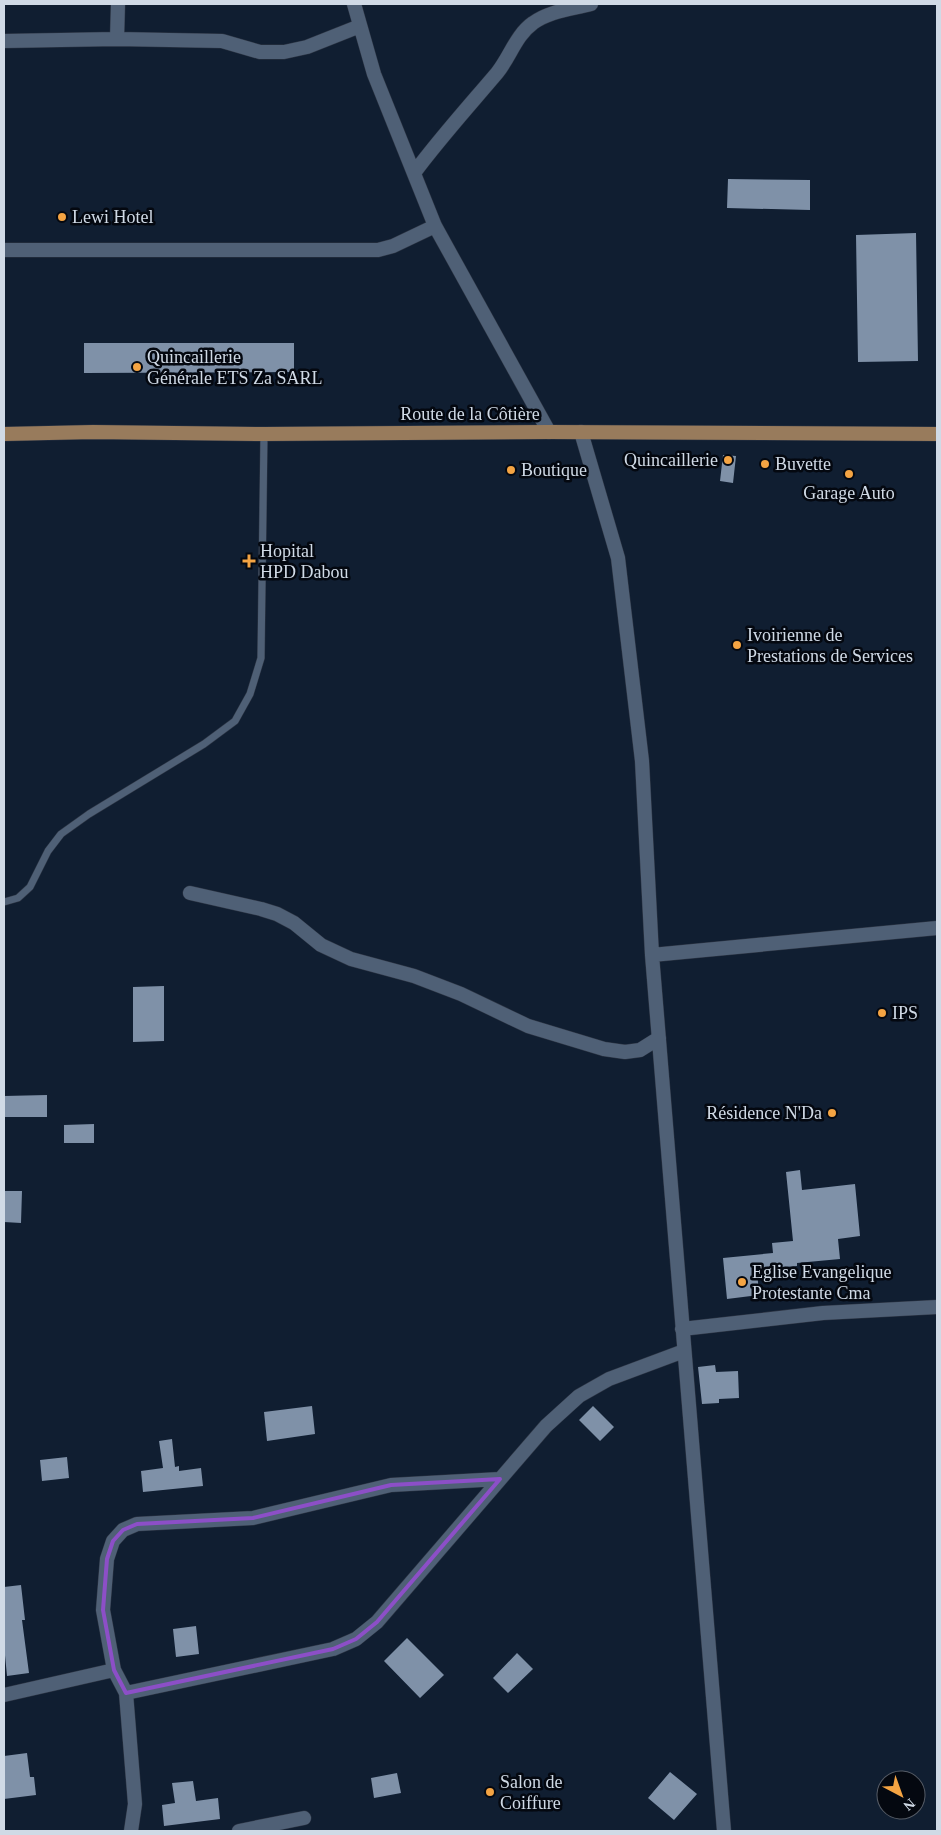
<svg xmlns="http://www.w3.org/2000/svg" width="941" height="1835" viewBox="0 0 941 1835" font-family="'Times New Roman',serif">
<rect width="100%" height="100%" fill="#101e31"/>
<path fill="#7f91a8" d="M 728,179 L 810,180 L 810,210 L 727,208 Z
M 916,233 L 918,361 L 858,362 L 856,235 Z
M 84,343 L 294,343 L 294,372 L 84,373 Z
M 723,455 L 736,456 L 733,483 L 720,481 Z
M 164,986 L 164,1041 L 133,1042 L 133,987 Z
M 47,1095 L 47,1117 L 4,1117 L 4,1096 Z
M 94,1124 L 94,1143 L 64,1143 L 64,1125 Z
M 800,1170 L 802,1190 L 855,1184 L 860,1236 L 838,1239 L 840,1259 L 797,1263 L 797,1266 L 757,1269 L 759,1295 L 727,1299 L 723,1258 L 773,1253 L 772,1243 L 793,1241 L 786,1172 Z
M 4,1191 L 22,1191 L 21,1223 L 4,1222 Z
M 715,1365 L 716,1372 L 738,1371 L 739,1398 L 719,1399 L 719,1403 L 702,1404 L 698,1367 Z
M 312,1406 L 315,1434 L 267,1441 L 264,1412 Z
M 593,1406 L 614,1427 L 600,1441 L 579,1420 Z
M 172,1439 L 175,1467 L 179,1466 L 179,1471 L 201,1468 L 203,1486 L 143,1492 L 141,1471 L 163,1468 L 159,1441 Z
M 67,1457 L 69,1478 L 42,1481 L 40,1460 Z
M 21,1585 L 25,1620 L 22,1620 L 29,1673 L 7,1676 L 4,1645 L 4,1587 Z
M 196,1626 L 199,1654 L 176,1657 L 173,1629 Z
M 407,1638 L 444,1675 L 420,1698 L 384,1661 Z
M 517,1653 L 533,1669 L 508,1693 L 493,1678 Z
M 27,1753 L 30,1777 L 34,1777 L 36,1795 L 4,1799 L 4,1756 Z
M 670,1772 L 697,1794 L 674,1820 L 648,1798 Z
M 397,1773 L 401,1793 L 374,1798 L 371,1778 Z
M 193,1781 L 196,1801 L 218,1798 L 220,1819 L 164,1826 L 162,1805 L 175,1803 L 172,1783 Z"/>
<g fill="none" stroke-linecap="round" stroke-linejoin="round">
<g stroke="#2e3645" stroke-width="8">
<path id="service" d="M 4,902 L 18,898 L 30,887 L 48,851 L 61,834 L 89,814 L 204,744 L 235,721 L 250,694 L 261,658 L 264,434"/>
</g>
<g stroke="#2e3645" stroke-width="15">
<path id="minor" d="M 354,4 L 374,74 L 435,226 L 549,432
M 117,39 L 118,4
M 4,41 L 117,39 L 222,41 L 260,52 L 284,52 L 307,47 L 360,26
M 414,173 C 440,138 469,106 497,73 C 510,57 516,35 533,23 C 549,11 572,9 591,4
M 4,250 L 378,250 L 393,246 L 435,226
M 581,432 L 618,558 L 642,761 L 652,955 L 724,1831
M 190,893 L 261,909 L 277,914 L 294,923 L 321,945 L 351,959 L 414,976 L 461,994 L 528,1026 L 604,1049 L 625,1052 L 640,1050 L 659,1038
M 652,955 L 937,928
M 682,1329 L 823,1313 L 937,1307
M 126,1693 L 333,1649 L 356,1639 L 377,1622 L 546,1426 L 579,1396 L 609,1379 L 684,1351
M 4,1695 L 114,1670
M 131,1831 L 135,1804 L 126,1693 L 114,1670 L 103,1610 L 107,1559 L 113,1541 L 123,1530 L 137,1524 L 253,1518 L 391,1485 L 500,1479
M 239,1831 L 304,1818"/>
</g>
<g stroke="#2e3645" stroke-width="15">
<path id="primary" d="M 4,434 L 93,432 L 264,434 L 549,432 L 937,434"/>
</g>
<use href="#service" stroke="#4f6076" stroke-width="7"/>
<use href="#minor" stroke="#4f6076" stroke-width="14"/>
<use href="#primary" stroke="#987b5c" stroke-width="14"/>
</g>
<path fill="none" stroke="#8c4fc7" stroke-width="4" stroke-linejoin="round" d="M 500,1479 L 377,1622 L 356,1639 L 333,1649 L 126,1693 L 114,1670 L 103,1610 L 107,1559 L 113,1541 L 123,1530 L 137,1524 L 253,1518 L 391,1485 Z"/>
<g fill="#f4a443" stroke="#040810" stroke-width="2">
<circle cx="62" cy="217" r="5"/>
<circle cx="137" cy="367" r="5"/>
<circle cx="728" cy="460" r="5"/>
<circle cx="765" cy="464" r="5"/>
<circle cx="511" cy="470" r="5"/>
<circle cx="849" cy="474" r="5"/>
<path d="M246.5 553.5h5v5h5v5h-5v5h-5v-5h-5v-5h5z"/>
<circle cx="737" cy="645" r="5"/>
<circle cx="882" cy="1013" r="5"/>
<circle cx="832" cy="1113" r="5"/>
<circle cx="742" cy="1282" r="5"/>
<circle cx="490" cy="1792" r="5"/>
</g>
<g text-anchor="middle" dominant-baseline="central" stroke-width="5" stroke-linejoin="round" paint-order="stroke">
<g font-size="18" fill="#d0dae6" stroke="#040810" text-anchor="start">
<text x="72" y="217">Lewi Hotel</text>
<text x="147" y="357">Quincaillerie<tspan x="147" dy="21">Générale ETS Za SARL</tspan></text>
<text x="718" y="460" text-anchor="end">Quincaillerie</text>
<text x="775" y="464">Buvette</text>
<text x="521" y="470">Boutique</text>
<text x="849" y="493" text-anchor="middle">Garage Auto</text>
<text x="260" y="551">Hopital<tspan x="260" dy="21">HPD Dabou</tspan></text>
<text x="747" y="635">Ivoirienne de<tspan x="747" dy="21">Prestations de Services</tspan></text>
<text x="892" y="1013">IPS</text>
<text x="822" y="1113" text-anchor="end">Résidence N'Da</text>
<text x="752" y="1272">Eglise Evangelique<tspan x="752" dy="21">Protestante Cma</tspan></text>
<text x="500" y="1782">Salon de<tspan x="500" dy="21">Coiffure</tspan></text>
</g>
<g font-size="18" fill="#d0dae6" stroke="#040810">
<text x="470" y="414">Route de la Côtière</text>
</g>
</g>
<rect width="941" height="1835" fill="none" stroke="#d0dae6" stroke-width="10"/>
<g transform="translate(901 1795) rotate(139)"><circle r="24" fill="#040810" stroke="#565c66"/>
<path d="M0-4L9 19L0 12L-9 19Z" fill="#f4a443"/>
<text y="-8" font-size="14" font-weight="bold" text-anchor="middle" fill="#d0dae6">N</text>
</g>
</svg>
